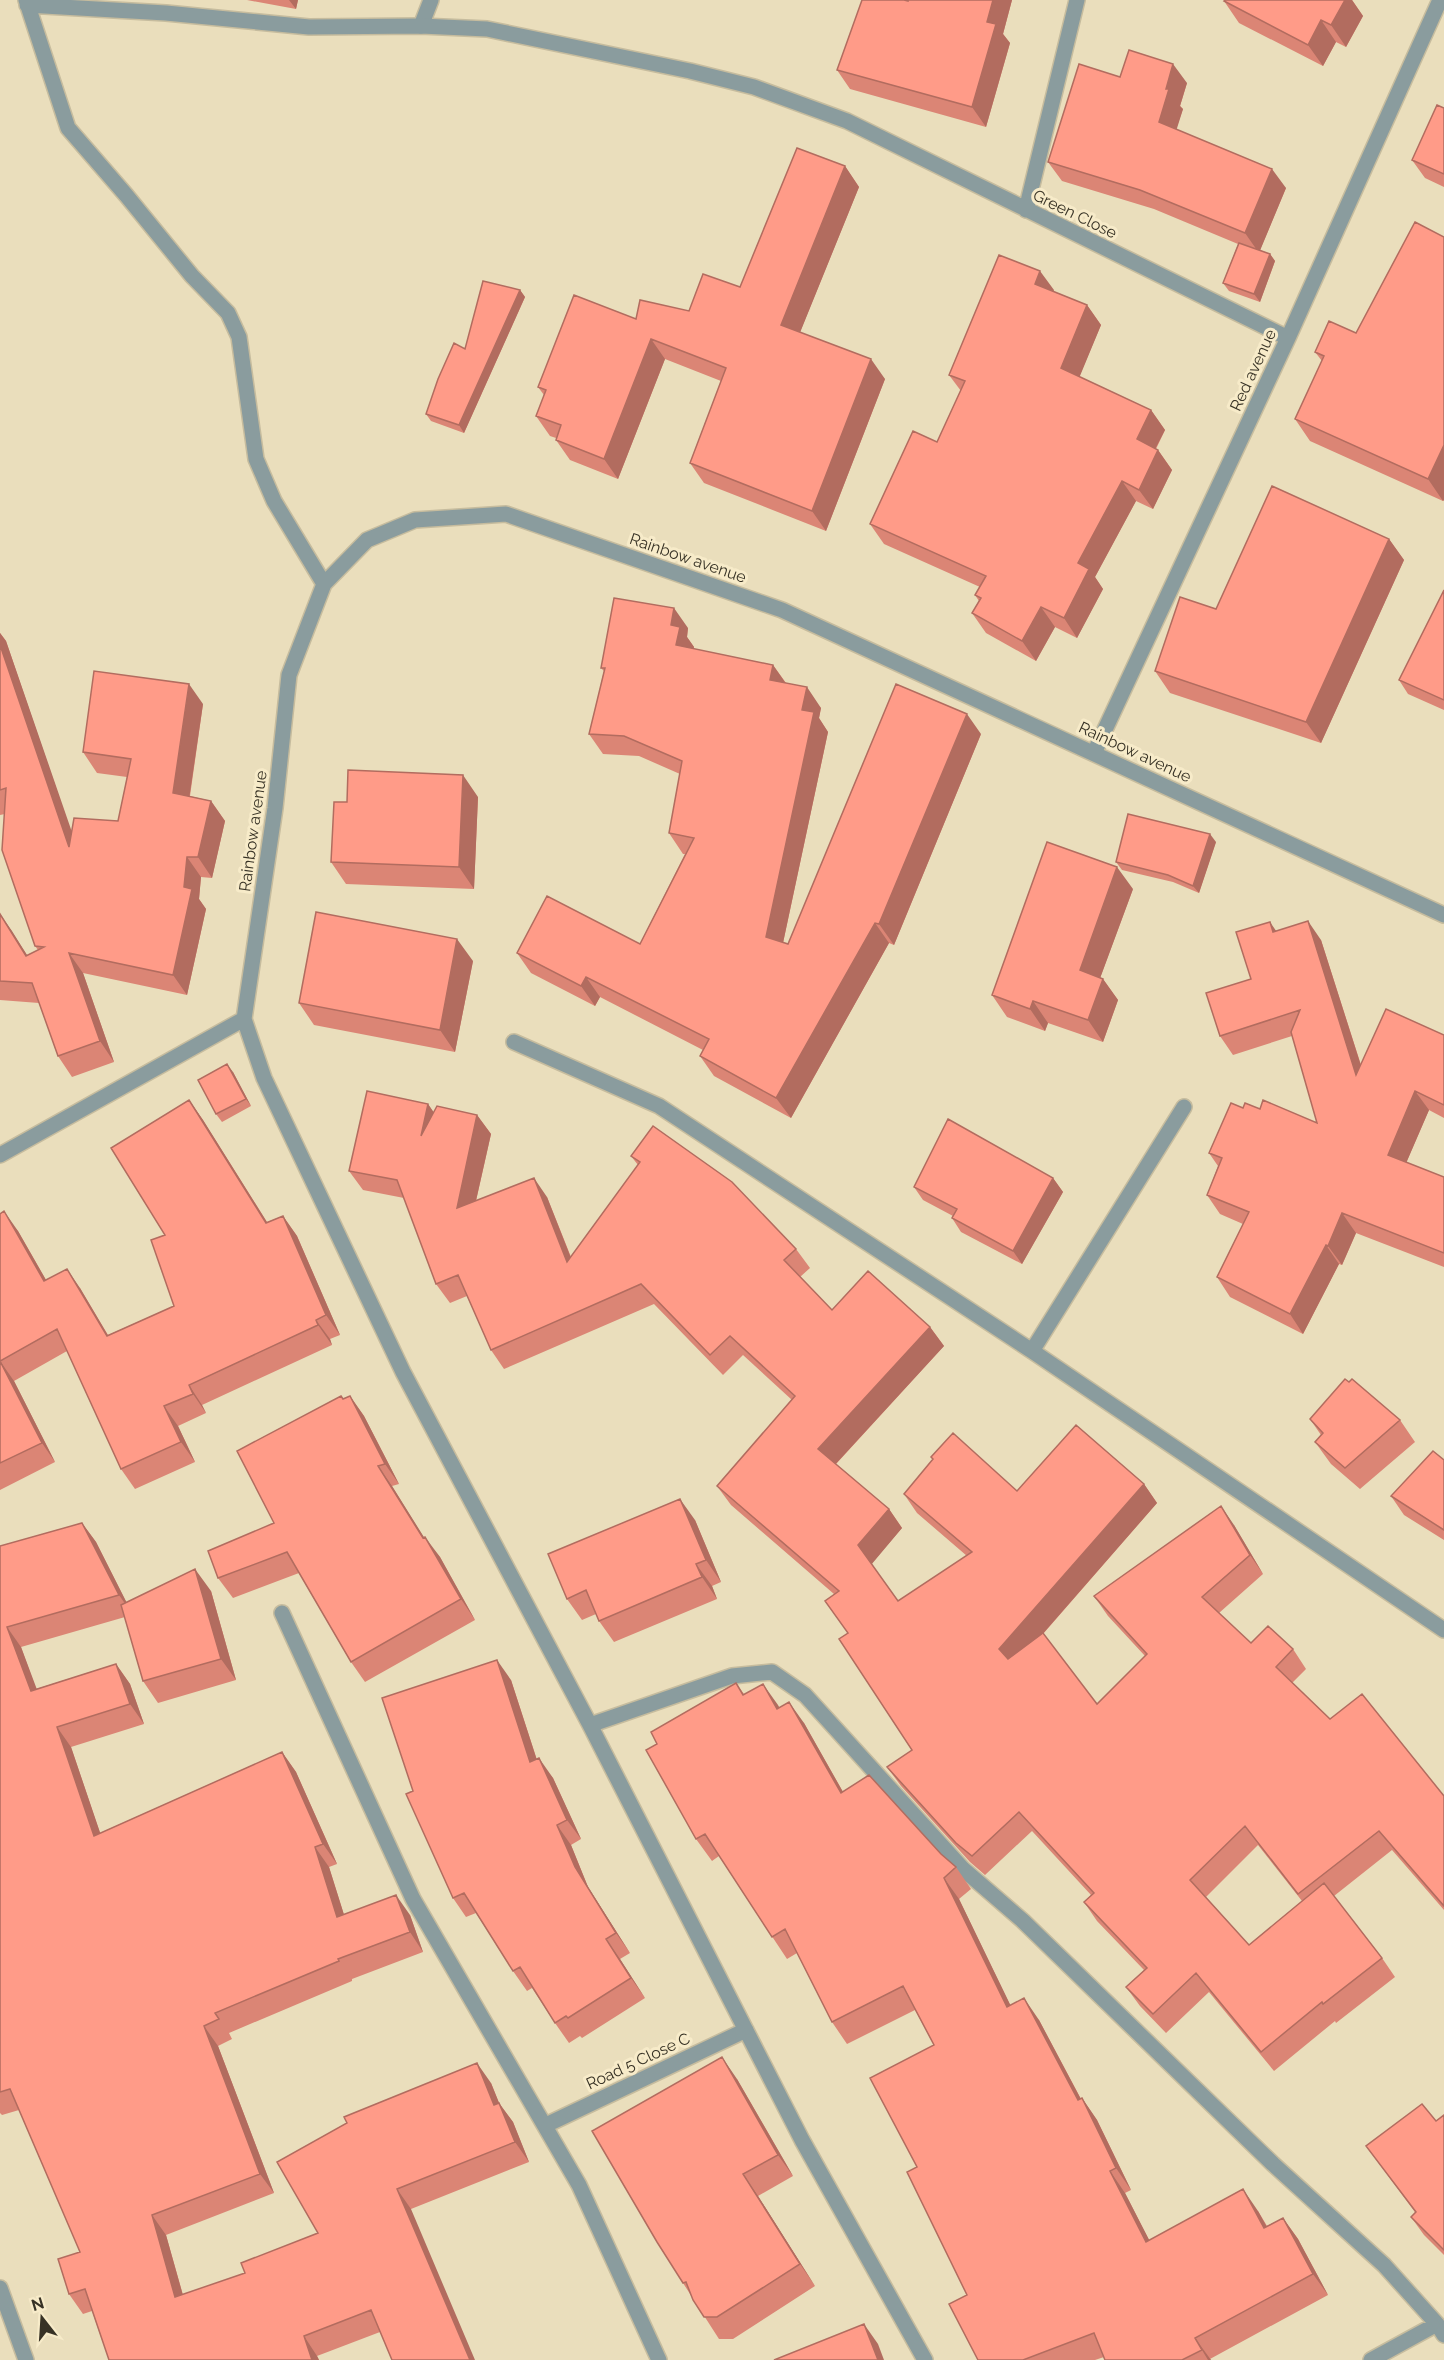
<svg xmlns="http://www.w3.org/2000/svg" width="1444" height="2360" viewBox="0 0 1444 2360" font-family="Raleway,sans-serif">
<rect width="100%" height="100%" fill="#eadebc"/>
<g fill="none" stroke-linecap="round" stroke-linejoin="round">
<g stroke="#c6bc9e" stroke-width="18">
<path id="service" d="M 421,26 L 431,0"/>
</g>
<g stroke="#c6bc9e" stroke-width="18">
<path id="minor" d="M 26,0 L 68,128 L 126,195 L 192,276 L 228,313 L 239,337 L 256,459 L 274,501 L 324,584
M 27,5 L 166,13 L 309,27 L 421,26 L 487,29 L 690,71 L 754,87 L 847,121 L 1288,338
M 1026,210 L 1077,0
M 1094,753 L 1288,338 L 1440,0
M 514,1042 L 659,1106 L 1032,1351 L 1444,1630
M 0,1155 L 244,1019
M 1032,1351 L 1184,1107
M 282,1613 L 413,1899 L 579,2185 L 659,2360
M 590,1725 L 732,1676 L 772,1672 L 805,1695 L 963,1869 L 1023,1921 L 1273,2164 L 1384,2265 L 1437,2324 L 1444,2335
M 546,2125 L 746,2030
M 0,2288 L 26,2360
M 925,2360 L 802,2140 L 590,1725 L 403,1372 L 264,1078 L 244,1019 L 275,808 L 289,675 L 324,584 L 367,540 L 415,520 L 506,514 L 782,610 L 1444,915
M 1371,2360 L 1437,2324"/>
</g>
<use href="#service" stroke="#8a9c9e" stroke-width="15"/>
<use href="#minor" stroke="#8a9c9e" stroke-width="15"/>
</g>
<path fill="#db8575" fill-rule="evenodd" d="M 247,0 L 298,0 L 296,9 Z
M 908,0 L 1012,0 L 1003,34 L 1010,43 L 986,127 L 850,89 L 837,70 Z
M 1225,0 L 1352,0 L 1363,16 L 1346,47 L 1336,42 L 1323,66 L 1239,23 L 1224,1 Z
M 1120,77 L 1187,83 L 1180,106 L 1183,109 L 1176,129 L 1286,188 L 1260,250 L 1270,254 L 1275,261 L 1260,302 L 1229,291 L 1223,283 L 1238,244 L 1154,209 L 1062,181 L 1048,162 Z
M 1444,108 L 1444,187 L 1425,178 L 1412,160 Z
M 845,166 L 859,187 L 800,332 L 885,379 L 826,531 L 704,483 L 690,463 L 721,381 L 665,359 L 618,479 L 570,460 L 556,440 L 556,438 L 550,436 L 536,416 L 544,395 L 538,387 L 636,319 L 689,311 L 740,287 Z
M 1444,237 L 1444,500 L 1443,501 L 1310,441 L 1295,419 L 1322,361 L 1315,352 L 1356,333 Z
M 520,290 L 525,297 L 464,433 L 431,421 L 426,414 L 465,349 Z
M 1054,290 L 1053,292 L 1087,305 L 1101,325 L 1079,377 L 1151,410 L 1165,430 L 1156,449 L 1158,450 L 1172,470 L 1153,509 L 1136,501 L 1095,577 L 1103,589 L 1077,638 L 1055,627 L 1036,661 L 986,633 L 972,613 L 979,601 L 975,595 L 980,587 L 884,544 L 870,524 L 937,442 L 961,391 L 949,375 Z
M 1389,539 L 1404,560 L 1321,743 L 1170,693 L 1155,671 Z
M 1444,590 L 1444,710 L 1408,694 L 1399,680 Z
M 688,628 L 687,637 L 694,647 L 693,649 L 773,665 L 786,683 L 821,708 L 819,718 L 828,732 L 783,943 L 788,944 L 981,734 L 894,945 L 889,943 L 791,1118 L 714,1076 L 700,1056 L 703,1050 L 600,997 L 595,1006 L 531,973 L 517,953 L 640,944 L 685,854 L 683,854 L 669,833 L 680,774 L 639,756 L 603,754 L 589,734 L 604,671 L 601,668 Z
M 0,633 L 6,641 L 71,832 L 118,821 L 127,777 L 97,773 L 83,752 L 203,704 L 190,796 L 211,801 L 225,821 L 212,878 L 201,877 L 199,899 L 206,909 L 187,995 L 83,973 L 114,1062 L 72,1077 L 58,1056 L 39,1003 L 0,1000 L 0,914 L 27,955 L 38,950 L 35,946 L 5,814 L 0,815 Z
M 478,797 L 474,889 L 346,884 L 331,862 L 347,802 Z
M 1216,842 L 1199,893 L 1173,882 L 1122,870 L 1116,862 Z
M 1133,889 L 1100,978 L 1103,979 L 1118,1000 L 1103,1042 L 1048,1023 L 1045,1031 L 1007,1017 L 992,995 Z
M 1276,931 L 1321,940 L 1361,1065 L 1444,1035 L 1444,1118 L 1429,1110 L 1406,1163 L 1444,1177 L 1444,1267 L 1356,1233 L 1342,1265 L 1339,1264 L 1303,1334 L 1230,1297 L 1217,1277 L 1243,1224 L 1220,1214 L 1207,1195 L 1218,1166 L 1209,1153 L 1243,1108 L 1260,1109 L 1317,1123 L 1292,1036 L 1233,1055 L 1220,1036 Z
M 473,961 L 455,1052 L 314,1025 L 299,1003 Z
M 233,1072 L 251,1106 L 222,1122 L 216,1114 Z
M 189,1100 L 203,1120 L 267,1222 L 283,1216 L 297,1236 L 340,1335 L 330,1339 L 332,1345 L 202,1405 L 206,1413 L 178,1426 L 195,1462 L 135,1489 L 121,1469 L 67,1351 L 14,1381 L 55,1462 L 0,1490 L 0,1214 L 18,1231 L 46,1280 L 80,1288 L 108,1335 L 174,1306 L 165,1235 Z
M 428,1104 L 434,1113 L 477,1115 L 491,1134 L 476,1201 L 547,1197 L 571,1257 L 638,1165 L 631,1156 L 796,1249 L 810,1268 L 800,1277 L 832,1310 L 930,1327 L 944,1346 L 836,1464 L 889,1509 L 902,1528 L 871,1564 L 898,1601 L 967,1556 L 917,1513 L 904,1494 L 933,1460 L 931,1457 L 1017,1491 L 1144,1484 L 1157,1503 L 1043,1634 L 1097,1704 L 1145,1656 L 1108,1616 L 1094,1596 L 1234,1525 L 1263,1574 L 1219,1613 L 1251,1643 L 1293,1649 L 1306,1669 L 1292,1683 L 1330,1719 L 1444,1796 L 1444,1910 L 1392,1850 L 1334,1896 L 1382,1958 L 1395,1977 L 1336,2023 L 1335,2021 L 1274,2071 L 1209,1992 L 1166,2033 L 1140,2006 L 1126,1987 L 1144,1970 L 1097,1921 L 1084,1902 L 1091,1895 L 1032,1831 L 985,1875 L 970,1862 L 901,1786 L 887,1767 L 912,1750 L 848,1633 L 834,1594 L 731,1505 L 717,1486 L 792,1400 L 743,1355 L 723,1375 L 654,1304 L 504,1369 L 491,1350 L 467,1296 L 450,1303 L 436,1284 L 404,1198 L 363,1190 L 349,1171 ZM 1258,1845 L 1302,1901 L 1249,1945 L 1206,1897 Z
M 1053,1178 L 1063,1192 L 1022,1264 L 961,1232 L 952,1218 L 953,1216 L 923,1200 L 914,1187 Z
M 341,1396 L 343,1399 L 350,1396 L 364,1416 L 399,1484 L 392,1486 L 424,1538 L 440,1557 L 475,1620 L 365,1682 L 351,1662 L 299,1573 L 233,1598 L 218,1578 L 274,1523 Z
M 1310,1419 L 1400,1420 L 1415,1442 L 1360,1489 L 1331,1464 L 1315,1442 L 1321,1435 Z
M 1444,1460 L 1444,1540 L 1404,1515 L 1391,1496 Z
M 695,1520 L 721,1582 L 712,1586 L 717,1599 L 614,1642 L 599,1621 L 596,1614 L 582,1620 L 567,1599 Z
M 82,1523 L 96,1542 L 126,1602 L 211,1591 L 236,1680 L 158,1703 L 143,1681 L 125,1617 L 21,1647 L 36,1689 L 116,1664 L 130,1684 L 144,1724 L 71,1747 L 100,1833 L 282,1752 L 296,1772 L 337,1864 L 329,1867 L 344,1915 L 410,1915 L 423,1952 L 352,1979 L 352,1981 L 229,2033 L 232,2039 L 218,2046 L 274,2193 L 166,2235 L 183,2295 L 245,2273 L 318,2233 L 491,2083 L 499,2103 L 513,2122 L 529,2162 L 411,2209 L 380,2332 L 317,2356 L 319,2360 L 109,2360 L 92,2311 L 83,2314 L 69,2294 L 80,2252 L 19,2110 L 2,2115 L 0,2113 L 0,1546 Z
M 511,1680 L 537,1760 L 553,1778 L 581,1839 L 571,1845 L 588,1887 L 630,1953 L 620,1959 L 645,1998 L 582,2038 L 580,2036 L 569,2043 L 555,2023 L 532,1988 L 527,1991 L 513,1971 L 476,1913 L 466,1917 L 453,1898 L 413,1791 Z
M 736,1683 L 744,1694 L 779,1708 L 804,1723 L 843,1792 L 941,1854 L 956,1867 L 971,1889 L 959,1899 L 1010,2005 L 1039,2020 L 1081,2099 L 1082,2098 L 1097,2120 L 1131,2190 L 1125,2193 L 1149,2240 L 1258,2211 L 1267,2226 L 1283,2218 L 1298,2239 L 1328,2295 L 1210,2359 L 1211,2360 L 1105,2360 L 1104,2357 L 1095,2360 L 978,2360 L 967,2295 L 917,2167 L 934,2045 L 915,2010 L 847,2044 L 832,2022 L 797,1953 L 787,1959 L 719,1856 L 712,1861 L 696,1839 L 657,1744 Z
M 737,2079 L 793,2176 L 758,2196 L 815,2286 L 733,2339 L 719,2339 L 683,2283 Z
M 1444,2115 L 1444,2255 L 1424,2235 L 1411,2217 L 1415,2212 L 1366,2146 L 1436,2121 Z"/>
<path fill="#b26c5f" d="M 289,0 L 298,0 L 296,9 Z
M 993,0 L 1012,0 L 1003,34 L 1010,43 L 986,127 L 972,107 L 987,22 Z
M 1342,0 L 1352,0 L 1363,16 L 1346,47 L 1331,25 Z
M 1321,20 L 1336,42 L 1323,66 L 1308,45 Z
M 1173,64 L 1187,83 L 1180,106 L 1183,109 L 1173,141 L 1159,122 L 1166,89 Z
M 845,166 L 859,187 L 795,345 L 781,325 Z
M 1272,169 L 1286,188 L 1259,253 L 1245,233 Z
M 1270,254 L 1275,261 L 1260,302 L 1254,294 Z
M 1040,271 L 1054,290 L 1049,304 L 1035,284 Z
M 520,290 L 525,297 L 464,433 L 459,425 Z
M 1087,305 L 1101,325 L 1075,388 L 1061,368 Z
M 651,339 L 665,359 L 618,479 L 604,459 Z
M 871,359 L 885,379 L 826,531 L 812,511 Z
M 1151,410 L 1165,430 L 1150,459 L 1137,439 Z
M 1444,445 L 1444,500 L 1443,501 L 1428,479 Z
M 1158,450 L 1172,470 L 1153,509 L 1139,490 Z
M 1122,481 L 1136,501 L 1095,577 L 1103,589 L 1077,638 L 1064,618 L 1078,563 Z
M 1389,539 L 1404,560 L 1321,743 L 1306,722 Z
M 1041,607 L 1055,627 L 1036,661 L 1022,641 Z
M 674,608 L 688,628 L 687,637 L 694,647 L 690,665 L 676,645 L 671,625 Z
M 0,633 L 6,641 L 84,867 L 69,847 L 0,645 Z
M 773,665 L 787,685 L 770,680 Z
M 189,684 L 203,704 L 187,813 L 173,793 Z
M 807,687 L 821,708 L 819,718 L 828,732 L 780,957 L 766,937 L 802,710 Z
M 967,714 L 981,734 L 894,945 L 879,924 Z
M 463,775 L 478,797 L 474,889 L 459,867 Z
M 211,801 L 225,821 L 212,878 L 198,857 Z
M 1210,834 L 1216,842 L 1199,893 L 1193,886 Z
M 187,857 L 201,877 L 199,899 L 206,909 L 187,995 L 173,975 Z
M 1117,867 L 1133,889 L 1095,992 L 1080,970 Z
M 0,914 L 12,931 L 40,976 L 26,956 Z
M 1308,921 L 1321,940 L 1370,1094 L 1356,1075 Z
M 1270,922 L 1283,941 L 1273,932 Z
M 875,923 L 889,943 L 791,1118 L 776,1098 Z
M 457,939 L 473,961 L 455,1052 L 440,1030 Z
M 69,953 L 83,973 L 114,1062 L 100,1041 Z
M 586,977 L 600,997 L 595,1006 L 581,986 Z
M 1103,979 L 1118,1000 L 1103,1042 L 1088,1020 Z
M 1033,1001 L 1048,1023 L 1045,1031 L 1030,1009 Z
M 227,1064 L 233,1072 L 251,1106 L 246,1099 Z
M 1415,1091 L 1429,1110 L 1401,1175 L 1388,1155 Z
M 189,1100 L 203,1120 L 280,1243 L 266,1223 Z
M 428,1104 L 441,1123 L 421,1136 Z
M 477,1115 L 491,1134 L 470,1227 L 457,1208 Z
M 534,1178 L 547,1197 L 580,1281 L 567,1262 Z
M 1053,1178 L 1063,1192 L 1022,1264 L 1013,1251 Z
M 4,1211 L 18,1231 L 58,1301 L 44,1281 Z
M 1342,1213 L 1356,1233 L 1342,1265 L 1328,1246 Z
M 283,1216 L 297,1236 L 340,1335 L 326,1315 Z
M 1326,1245 L 1339,1264 L 1303,1334 L 1290,1314 Z
M 67,1269 L 80,1288 L 120,1356 L 107,1336 Z
M 316,1320 L 330,1339 L 332,1345 L 318,1325 Z
M 930,1327 L 944,1346 L 832,1468 L 818,1449 Z
M 0,1361 L 14,1381 L 55,1462 L 42,1443 Z
M 189,1385 L 202,1405 L 206,1413 L 193,1394 Z
M 350,1396 L 364,1416 L 399,1484 L 385,1464 Z
M 164,1406 L 178,1426 L 195,1462 L 181,1442 Z
M 378,1466 L 392,1486 L 437,1558 L 423,1538 Z
M 1144,1484 L 1157,1503 L 1013,1668 L 999,1649 Z
M 680,1499 L 695,1520 L 721,1582 L 706,1560 Z
M 1221,1506 L 1234,1525 L 1263,1574 L 1250,1555 Z
M 889,1509 L 902,1528 L 871,1565 L 858,1545 Z
M 82,1523 L 96,1542 L 133,1615 L 119,1595 Z
M 425,1537 L 440,1557 L 475,1620 L 461,1599 Z
M 696,1564 L 712,1586 L 717,1599 L 702,1577 Z
M 195,1569 L 211,1591 L 236,1680 L 221,1659 Z
M 7,1627 L 21,1647 L 45,1711 L 31,1691 Z
M 497,1660 L 511,1680 L 544,1782 L 530,1762 Z
M 116,1664 L 130,1684 L 144,1724 L 130,1704 Z
M 763,1684 L 778,1705 L 792,1731 L 777,1709 Z
M 789,1702 L 804,1723 L 856,1815 L 841,1793 Z
M 57,1727 L 71,1747 L 108,1856 L 94,1836 Z
M 282,1752 L 296,1772 L 337,1864 L 323,1844 Z
M 539,1758 L 553,1778 L 581,1839 L 567,1820 Z
M 557,1825 L 571,1845 L 588,1887 L 630,1953 L 616,1933 L 575,1867 Z
M 315,1847 L 329,1867 L 351,1937 L 337,1917 Z
M 944,1878 L 959,1899 L 1022,2029 L 1007,2007 Z
M 396,1895 L 410,1915 L 423,1952 L 410,1932 Z
M 606,1939 L 620,1959 L 645,1998 L 631,1978 Z
M 1024,1998 L 1039,2020 L 1093,2122 L 1078,2100 Z
M 204,2026 L 218,2046 L 274,2193 L 260,2174 Z
M 722,2057 L 737,2079 L 793,2176 L 778,2155 Z
M 477,2063 L 491,2083 L 508,2125 L 494,2105 Z
M 1082,2098 L 1097,2120 L 1131,2190 L 1116,2168 Z
M 499,2103 L 513,2122 L 529,2162 L 515,2142 Z
M 1110,2171 L 1125,2193 L 1161,2263 L 1146,2242 Z
M 743,2174 L 758,2196 L 815,2286 L 800,2264 Z
M 397,2189 L 411,2209 L 475,2360 L 470,2360 Z
M 1243,2189 L 1258,2211 L 1279,2249 L 1264,2228 Z
M 152,2215 L 166,2235 L 189,2317 L 175,2297 Z
M 1283,2218 L 1298,2239 L 1328,2295 L 1313,2274 Z
M 864,2324 L 878,2344 L 884,2360 L 878,2360 Z
M 304,2336 L 317,2356 L 319,2360 L 312,2360 Z
M 1195,2338 L 1211,2360 L 1208,2360 L 1202,2350 Z"/>
<path fill="#ff9b88" stroke="#b26c5f" stroke-width="1.5" d="M 862,0 L 904,0 L 908,1 L 908,0 L 993,0 L 987,22 L 996,24 L 972,107 L 837,70 Z
M 1225,0 L 1345,0 L 1331,25 L 1321,20 L 1308,45 L 1224,1 Z
M 1129,50 L 1173,64 L 1166,89 L 1169,89 L 1159,122 L 1272,169 L 1245,233 L 1140,190 L 1048,162 L 1079,64 L 1120,77 Z
M 1437,105 L 1444,108 L 1444,174 L 1412,160 Z
M 797,148 L 845,166 L 781,325 L 871,359 L 812,511 L 690,463 L 726,368 L 651,339 L 604,459 L 556,440 L 561,425 L 536,416 L 546,390 L 538,387 L 574,295 L 636,319 L 640,300 L 689,311 L 703,274 L 740,287 Z
M 1415,222 L 1444,237 L 1444,445 L 1428,479 L 1295,419 L 1324,356 L 1315,352 L 1329,321 L 1356,333 Z
M 1239,243 L 1270,254 L 1254,294 L 1223,283 Z
M 999,255 L 1040,271 L 1035,284 L 1087,305 L 1061,368 L 1151,410 L 1137,439 L 1158,450 L 1139,490 L 1122,481 L 1078,563 L 1089,569 L 1064,618 L 1041,607 L 1022,641 L 972,613 L 981,598 L 975,595 L 986,576 L 870,524 L 913,431 L 937,442 L 965,381 L 949,375 Z
M 483,281 L 520,290 L 459,425 L 426,414 L 438,379 L 454,343 L 465,349 Z
M 1272,486 L 1389,539 L 1306,722 L 1155,671 L 1180,597 L 1216,609 Z
M 1444,590 L 1444,700 L 1399,680 Z
M 614,598 L 674,608 L 671,625 L 680,627 L 676,645 L 773,665 L 770,680 L 807,687 L 802,710 L 814,712 L 766,937 L 788,944 L 896,684 L 967,714 L 879,924 L 875,923 L 776,1098 L 700,1056 L 709,1039 L 586,977 L 581,986 L 517,953 L 547,896 L 640,944 L 694,838 L 669,833 L 682,761 L 624,736 L 589,734 L 605,668 L 601,668 Z
M 0,645 L 69,847 L 74,818 L 118,821 L 131,759 L 83,752 L 94,671 L 189,684 L 173,793 L 211,801 L 198,857 L 187,857 L 184,887 L 192,889 L 173,975 L 69,953 L 100,1041 L 58,1056 L 32,983 L 0,981 L 0,914 L 26,956 L 44,947 L 35,946 L 2,850 L 6,788 L 0,790 Z
M 348,770 L 463,775 L 459,867 L 331,862 L 334,802 L 347,802 Z
M 1128,814 L 1210,834 L 1193,886 L 1168,875 L 1116,862 Z
M 1047,842 L 1117,867 L 1080,970 L 1103,979 L 1088,1020 L 1033,1001 L 1030,1009 L 992,995 Z
M 316,912 L 457,939 L 440,1030 L 299,1003 Z
M 1308,921 L 1356,1075 L 1386,1009 L 1444,1035 L 1444,1105 L 1415,1091 L 1388,1155 L 1444,1177 L 1444,1253 L 1342,1213 L 1328,1246 L 1326,1245 L 1290,1314 L 1217,1277 L 1249,1212 L 1207,1195 L 1222,1158 L 1209,1153 L 1231,1103 L 1243,1108 L 1245,1103 L 1260,1109 L 1263,1100 L 1317,1123 L 1291,1032 L 1300,1010 L 1220,1036 L 1206,993 L 1251,979 L 1236,932 L 1270,922 L 1273,932 Z
M 227,1064 L 246,1099 L 216,1114 L 198,1080 Z
M 367,1091 L 428,1104 L 421,1136 L 437,1106 L 477,1115 L 457,1208 L 534,1178 L 567,1262 L 640,1162 L 631,1156 L 653,1126 L 732,1182 L 796,1249 L 784,1260 L 832,1310 L 868,1271 L 930,1327 L 818,1449 L 889,1509 L 858,1545 L 898,1601 L 972,1552 L 904,1494 L 933,1459 L 931,1457 L 953,1433 L 1017,1491 L 1076,1425 L 1144,1484 L 999,1649 L 1008,1659 L 1043,1633 L 1097,1704 L 1147,1654 L 1094,1596 L 1221,1506 L 1250,1555 L 1202,1597 L 1251,1643 L 1268,1626 L 1293,1649 L 1276,1667 L 1330,1719 L 1362,1694 L 1444,1796 L 1444,1906 L 1379,1831 L 1298,1894 L 1245,1826 L 1190,1880 L 1249,1945 L 1324,1883 L 1382,1958 L 1323,2004 L 1322,2002 L 1261,2052 L 1196,1973 L 1153,2014 L 1126,1987 L 1147,1968 L 1084,1902 L 1094,1893 L 1019,1812 L 972,1856 L 956,1843 L 887,1767 L 912,1750 L 839,1639 L 848,1633 L 825,1601 L 839,1591 L 717,1486 L 795,1396 L 730,1336 L 710,1355 L 641,1284 L 491,1350 L 458,1275 L 436,1284 L 397,1180 L 349,1171 Z
M 189,1100 L 266,1223 L 283,1216 L 326,1315 L 316,1320 L 318,1325 L 189,1385 L 193,1394 L 164,1406 L 181,1442 L 121,1469 L 57,1329 L 0,1361 L 42,1443 L 0,1463 L 0,1214 L 4,1211 L 44,1281 L 67,1269 L 107,1336 L 174,1306 L 151,1240 L 165,1235 L 111,1148 Z
M 948,1119 L 1053,1178 L 1013,1251 L 952,1218 L 957,1209 L 914,1187 Z
M 1345,1379 L 1349,1382 L 1352,1379 L 1400,1420 L 1345,1468 L 1315,1442 L 1323,1433 L 1310,1419 Z
M 341,1396 L 343,1399 L 350,1396 L 385,1464 L 378,1466 L 423,1538 L 425,1537 L 461,1599 L 351,1662 L 287,1552 L 218,1578 L 208,1551 L 274,1523 L 237,1451 Z
M 1433,1451 L 1444,1460 L 1444,1530 L 1391,1496 Z
M 680,1499 L 706,1560 L 696,1564 L 702,1577 L 599,1621 L 586,1590 L 567,1599 L 548,1554 Z
M 82,1523 L 119,1595 L 7,1627 L 31,1691 L 116,1664 L 130,1704 L 57,1727 L 94,1836 L 282,1752 L 323,1844 L 315,1847 L 337,1917 L 396,1895 L 410,1932 L 338,1959 L 339,1961 L 215,2013 L 219,2019 L 204,2026 L 260,2174 L 152,2215 L 175,2297 L 245,2273 L 241,2263 L 318,2233 L 277,2162 L 347,2123 L 344,2117 L 477,2063 L 494,2105 L 499,2103 L 515,2142 L 397,2189 L 470,2360 L 392,2360 L 371,2310 L 304,2336 L 312,2360 L 109,2360 L 85,2289 L 69,2294 L 58,2259 L 80,2252 L 10,2089 L 0,2092 L 0,1546 Z
M 195,1569 L 221,1659 L 143,1681 L 121,1605 Z
M 497,1660 L 530,1762 L 539,1758 L 567,1820 L 557,1825 L 575,1867 L 616,1933 L 606,1939 L 631,1978 L 568,2018 L 566,2016 L 555,2023 L 520,1967 L 513,1971 L 464,1893 L 453,1898 L 406,1794 L 413,1791 L 382,1698 Z
M 736,1683 L 743,1695 L 763,1684 L 777,1709 L 789,1702 L 841,1793 L 869,1775 L 941,1854 L 956,1867 L 944,1878 L 1007,2007 L 1024,1998 L 1078,2100 L 1082,2098 L 1116,2168 L 1110,2171 L 1146,2242 L 1243,2189 L 1264,2228 L 1283,2218 L 1313,2274 L 1195,2338 L 1202,2350 L 1182,2360 L 1105,2360 L 1094,2333 L 1023,2360 L 978,2360 L 949,2304 L 967,2295 L 907,2172 L 917,2167 L 870,2078 L 934,2045 L 903,1986 L 832,2022 L 785,1929 L 772,1937 L 705,1834 L 696,1839 L 646,1750 L 657,1744 L 651,1732 Z
M 722,2057 L 778,2155 L 743,2174 L 800,2264 L 717,2317 L 704,2317 L 693,2300 L 686,2282 L 683,2283 L 657,2242 L 592,2131 Z
M 1422,2104 L 1436,2121 L 1444,2115 L 1444,2250 L 1411,2217 L 1416,2212 L 1366,2146 Z
M 864,2324 L 878,2360 L 774,2360 Z"/>
<g text-anchor="middle" dominant-baseline="central" stroke-width="6" stroke-linejoin="round" paint-order="stroke">
<g font-size="16" fill="#373225" stroke="#f7ebc9">
<text transform="translate(1075 214) rotate(26)">Green Close</text>
<text transform="translate(1253 370) rotate(-65)">Red avenue</text>
<text transform="translate(688 558) rotate(19)">Rainbow avenue</text>
<text transform="translate(1135 752) rotate(25)">Rainbow avenue</text>
<text transform="translate(253 831) rotate(-82)">Rainbow avenue</text>
<text transform="translate(638 2061) rotate(-25)">Road 5 Close C</text>
</g>
</g>
<g transform="translate(42 2318) rotate(343)" stroke="#f7ebc9" stroke-width="4.5" paint-order="stroke">
<path d="M0-4.5L10 22L0 15L-10 22Z" fill="#373225"/>
<text y="-9" font-size="16" font-weight="bold" text-anchor="middle" fill="#373225">N</text>
</g>
</svg>
